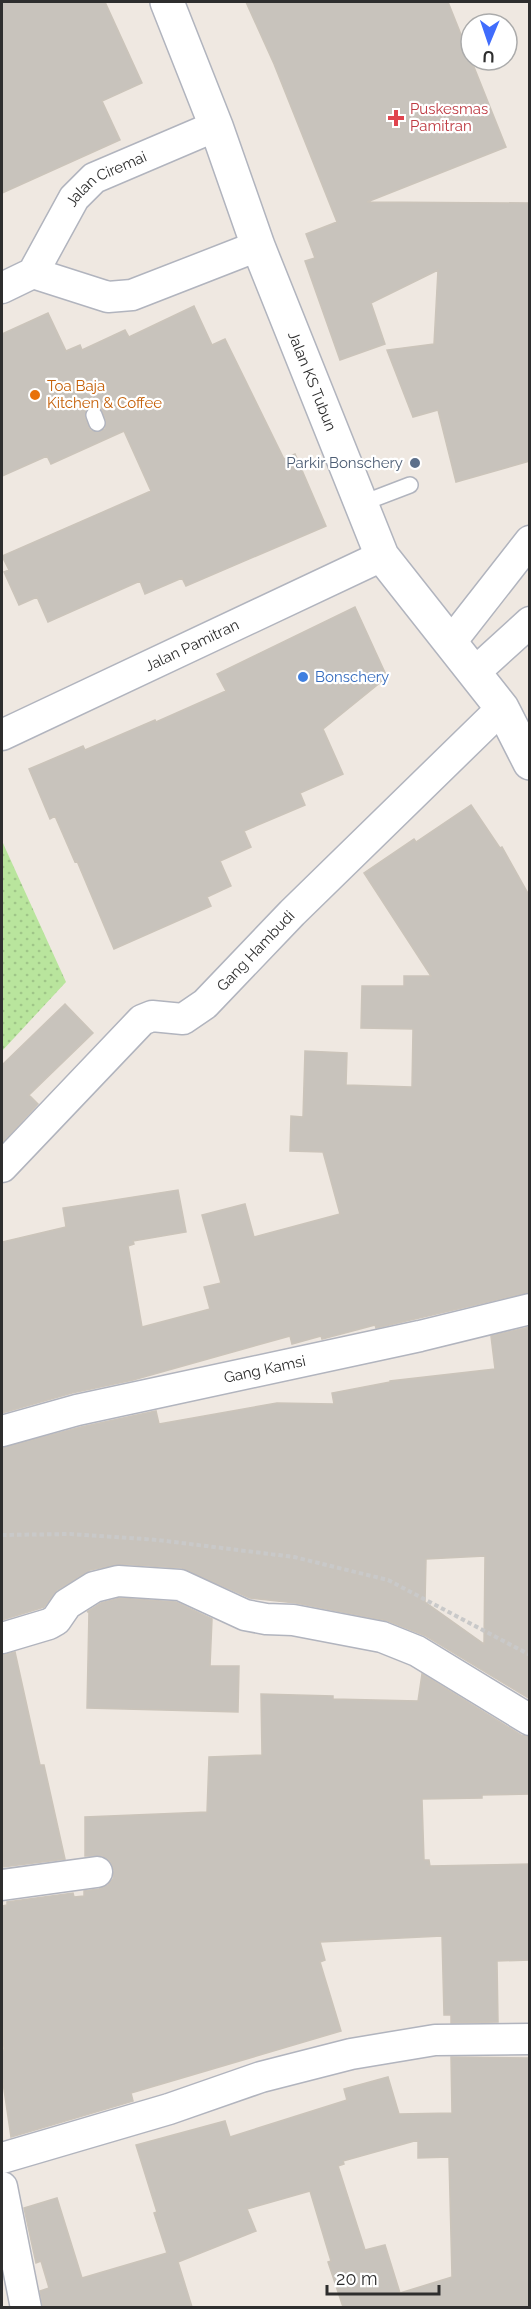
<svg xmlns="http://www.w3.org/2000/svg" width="531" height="2309" viewBox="0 0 531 2309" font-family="Raleway,sans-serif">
<defs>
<pattern id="grass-dots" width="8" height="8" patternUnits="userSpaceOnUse" patternTransform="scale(1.5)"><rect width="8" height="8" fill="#b9e59d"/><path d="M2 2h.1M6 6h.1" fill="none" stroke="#9fc588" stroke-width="1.8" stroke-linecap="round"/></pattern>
</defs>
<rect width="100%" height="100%" fill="#efe8e1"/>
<path fill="url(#grass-dots)" d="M 2,841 L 66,982 L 2,1051 Z"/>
<path fill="#c8c3bc" stroke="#cbc4ba" stroke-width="1.5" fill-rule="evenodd" d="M 2,2 L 105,2 L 142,83 L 102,101 L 120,140 L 2,193 Z
M 246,2 L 448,2 L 506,147 L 367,202 L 530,203 L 530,461 L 456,482 L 438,410 L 413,417 L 387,350 L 434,344 L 438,270 L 371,303 L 385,344 L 340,360 L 305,261 L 315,258 L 306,234 L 337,222 L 274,64 Z
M 194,306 L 212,345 L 225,339 L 284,459 L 295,454 L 326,526 L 186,586 L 182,578 L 145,594 L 140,581 L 48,622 L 37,597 L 19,605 L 4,572 L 9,570 L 2,556 L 151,491 L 124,431 L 51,464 L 47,456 L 2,476 L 2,334 L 48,313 L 66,351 L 80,345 L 82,350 L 125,330 L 129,337 ZM 91,406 L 101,408 L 106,420 L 105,429 L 100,432 L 90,430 L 85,418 L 86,409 Z
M 355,607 L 387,677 L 323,729 L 343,774 L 300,793 L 305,805 L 244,831 L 251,847 L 220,861 L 231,886 L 207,897 L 211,906 L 114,949 L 77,861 L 75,862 L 55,816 L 50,819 L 29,769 L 83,746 L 85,750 L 155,720 L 156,722 L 226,691 L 217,674 Z
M 471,805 L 500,848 L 502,847 L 530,897 L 530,1292 L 376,1328 L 375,1325 L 322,1339 L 321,1336 L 292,1344 L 290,1336 L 133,1380 L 72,1393 L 2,1413 L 2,1242 L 66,1227 L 63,1208 L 178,1190 L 186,1232 L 133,1241 L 134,1244 L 128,1246 L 142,1327 L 210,1309 L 204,1287 L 221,1283 L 202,1215 L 245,1204 L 254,1237 L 340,1214 L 323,1152 L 290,1151 L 291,1116 L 303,1117 L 305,1051 L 347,1053 L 346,1085 L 412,1087 L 413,1029 L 361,1028 L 362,986 L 404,986 L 404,976 L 431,976 L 364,873 L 414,839 L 416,842 Z
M 65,1004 L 93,1033 L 29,1095 L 38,1104 L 2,1143 L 2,1065 Z
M 530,1327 L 530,1699 L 426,1636 L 388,1621 L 296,1603 L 250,1598 L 182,1568 L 119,1564 L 90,1570 L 57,1590 L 44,1607 L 2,1620 L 2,1448 L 81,1427 L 156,1411 L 159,1424 L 277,1403 L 334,1404 L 332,1393 L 390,1382 L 390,1381 L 495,1369 L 491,1336 ZM 485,1556 L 484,1644 L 425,1602 L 426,1559 Z
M 120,1598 L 176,1602 L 212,1619 L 210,1666 L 239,1666 L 238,1712 L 87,1708 L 89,1611 L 87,1612 L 101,1603 Z
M 15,1652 L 40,1765 L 44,1765 L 65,1859 L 3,1867 L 2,1655 Z
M 422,1674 L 521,1735 L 530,1737 L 530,1794 L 482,1795 L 482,1798 L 422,1799 L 424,1860 L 429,1860 L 430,1866 L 530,1864 L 530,1960 L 497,1961 L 498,2022 L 451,2023 L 451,2015 L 444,2015 L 442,1936 L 320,1942 L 325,1960 L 320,1962 L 341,2031 L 131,2093 L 133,2101 L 11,2137 L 2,2076 L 2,2050 L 4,2050 L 2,2009 L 2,1906 L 7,1905 L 7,1902 L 73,1893 L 74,1897 L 84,1896 L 84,1891 L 99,1889 L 108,1885 L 113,1879 L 114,1870 L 110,1861 L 103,1856 L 85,1856 L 85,1817 L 207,1812 L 209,1757 L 262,1755 L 261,1694 L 333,1696 L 333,1699 L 418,1701 Z
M 451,2057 L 530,2058 L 530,2307 L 343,2307 L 328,2262 L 331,2261 L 310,2191 L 247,2209 L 256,2231 L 178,2262 L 192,2307 L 43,2307 L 40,2291 L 49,2288 L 41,2261 L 36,2263 L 24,2208 L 57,2198 L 82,2278 L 167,2253 L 154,2213 L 157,2212 L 136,2145 L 225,2121 L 230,2137 L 347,2100 L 344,2089 L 388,2077 L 399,2114 L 452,2113 ZM 418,2140 L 418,2158 L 449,2157 L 452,2277 L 400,2293 L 385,2245 L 365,2250 L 338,2166 L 344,2164 L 343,2161 Z"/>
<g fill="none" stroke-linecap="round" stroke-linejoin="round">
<g stroke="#b1b4be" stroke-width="18">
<path id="lane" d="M 94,415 L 97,423
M 363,503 L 410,485"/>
</g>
<g stroke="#b1b4be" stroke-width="33">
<g id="street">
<path d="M 33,273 L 108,297 L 132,295 L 258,246"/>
<path id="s1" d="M 2,288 L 33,273 L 74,198 L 94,178 L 216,126"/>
<path d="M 451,642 L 530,541"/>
<path d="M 474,673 L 530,622"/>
<path id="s2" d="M 2,735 L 382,556"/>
<path id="s3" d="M 2,1167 L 142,1020 L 152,1016 L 183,1019 L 205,1004 L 292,913 L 502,708"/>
<path id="s4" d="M 2,1431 L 77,1410 L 420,1336 L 530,1309"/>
<path d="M 2,1638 L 49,1624 L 56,1620 L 67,1604 L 94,1587 L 118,1581 L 180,1585 L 245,1615 L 266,1619 L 293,1620 L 382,1637 L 417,1651 L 530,1720"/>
<path d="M 2,1885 L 97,1872"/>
<path d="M 2,2158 L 169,2109 L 261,2077 L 351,2054 L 435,2040 L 530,2039"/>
<path d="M 2,2187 L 26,2308"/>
</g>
</g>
<g stroke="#b1b4be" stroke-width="36">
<g id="secondary">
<path id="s5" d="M 167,2 L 216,126 L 258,246 L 382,556 L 502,708 L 530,763"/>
</g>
</g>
<path stroke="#c9c9c9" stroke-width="4" stroke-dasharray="4.5 3" stroke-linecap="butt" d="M 2,1535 L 70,1534 L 158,1540 L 294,1557 L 388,1580 L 530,1655"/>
<use href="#lane" stroke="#fff" stroke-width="15"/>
<use href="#street" stroke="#fff" stroke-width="30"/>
<use href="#secondary" stroke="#fff" stroke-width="33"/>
</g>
<path fill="#e0444e" stroke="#fff" stroke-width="2" d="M393 109h6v6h6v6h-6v6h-6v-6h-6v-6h6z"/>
<circle fill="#e8710a" stroke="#fff" stroke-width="2" cx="35" cy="395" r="6"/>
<circle fill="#5c6f8a" stroke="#fff" stroke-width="2" cx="415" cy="463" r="6"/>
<circle fill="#3f7fe0" stroke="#fff" stroke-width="2" cx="303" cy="677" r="6"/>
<g text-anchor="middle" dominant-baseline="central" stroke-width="4.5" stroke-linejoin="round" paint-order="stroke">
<g font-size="15" fill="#be3a42" stroke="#fff" text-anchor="start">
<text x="410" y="109">Puskesmas<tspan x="410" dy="17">Pamitran</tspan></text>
</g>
<g font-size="15" fill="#2e2e2e" stroke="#fff">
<text stroke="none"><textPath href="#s1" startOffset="158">Jalan Ciremai</textPath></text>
<text stroke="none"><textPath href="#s5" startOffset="406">Jalan KS Tubun</textPath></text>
<text stroke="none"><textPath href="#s2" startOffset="210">Jalan Pamitran</textPath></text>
<text stroke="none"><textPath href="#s3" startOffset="345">Gang Hambudi</textPath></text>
<text stroke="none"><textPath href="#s4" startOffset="270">Gang Kamsi</textPath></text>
</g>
<g font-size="15" fill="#c56008" stroke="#fff" text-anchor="start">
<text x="47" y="386">Toa Baja<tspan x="47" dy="17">Kitchen &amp; Coffee</tspan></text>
</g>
<g font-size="15" fill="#4e5e75" stroke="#fff" text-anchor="end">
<text x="403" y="463">Parkir Bonschery</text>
</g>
<g font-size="15" fill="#366cbe" stroke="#fff" text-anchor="start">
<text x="315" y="677">Bonschery</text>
</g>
</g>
<rect width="531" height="2309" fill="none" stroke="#2e2e2e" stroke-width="6"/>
<g transform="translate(489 42) rotate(182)"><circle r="28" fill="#ffffff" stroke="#ababab" stroke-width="1.5"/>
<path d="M0-4.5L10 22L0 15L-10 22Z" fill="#406cfc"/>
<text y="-9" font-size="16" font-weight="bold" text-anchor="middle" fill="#2e2e2e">U</text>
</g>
<path d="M327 2285v9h112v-9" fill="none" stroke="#2e2e2e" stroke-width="3"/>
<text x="336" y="2285" font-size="18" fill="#2e2e2e" stroke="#ffffff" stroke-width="4.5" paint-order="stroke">20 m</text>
</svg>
